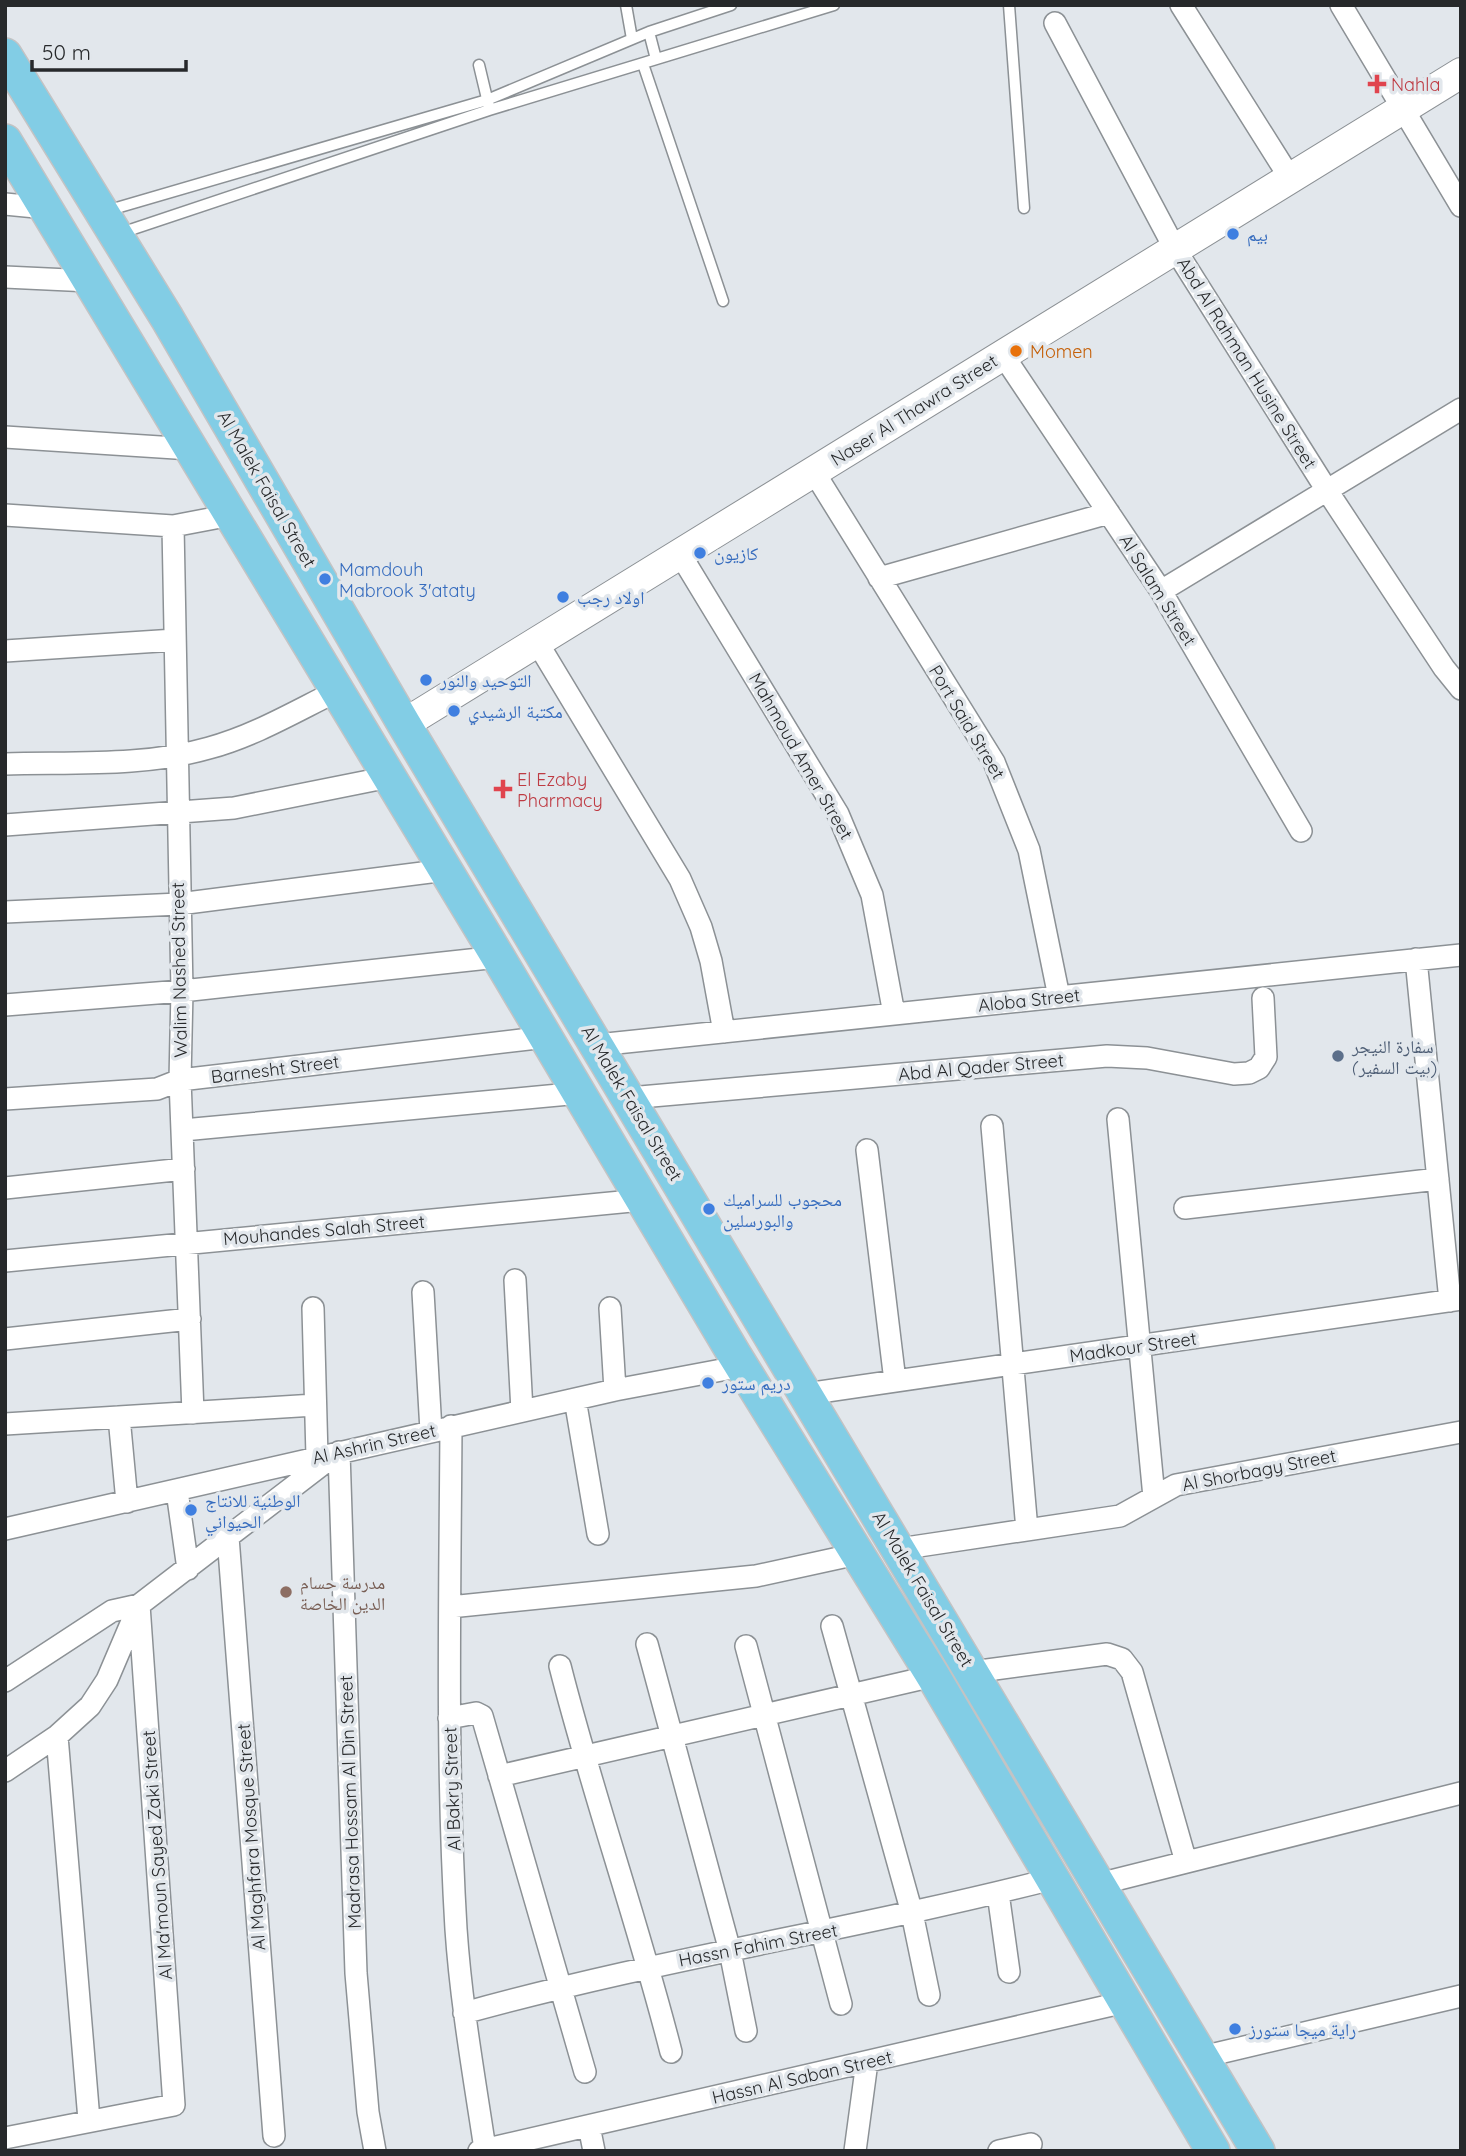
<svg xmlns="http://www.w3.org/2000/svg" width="1466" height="2156" viewBox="0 0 1466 2156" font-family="Quicksand,'Noto Naskh Arabic',sans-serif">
<rect width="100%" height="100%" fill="#e2e7ec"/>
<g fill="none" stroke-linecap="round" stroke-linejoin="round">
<g stroke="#8c9195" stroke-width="13">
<path id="lane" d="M 626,5 L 632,39
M 1009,5 L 1024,208
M 649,32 L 656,59
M 643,64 L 723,301
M 479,65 L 489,107
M 106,211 L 487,100 L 649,32 L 731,5
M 118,234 L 489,110 L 834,5"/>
</g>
<g stroke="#8c9195" stroke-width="24">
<path id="street" d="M 1181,5 L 1290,178
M 1341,5 L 1461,206
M 1055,23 L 1175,249 L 1328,492 L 1444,668 L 1461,689
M 5,204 L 46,208
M 5,277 L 90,281
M 1003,355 L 1161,591 L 1301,831
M 5,437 L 191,449
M 814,472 L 994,762 L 1029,850 L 1059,997
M 5,515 L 173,526 L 231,515
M 173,526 L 182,991 L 180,1080 L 193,1413
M 680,554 L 838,814 L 872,895 L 894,1014
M 879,578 L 1109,513
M 1161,591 L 1461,409
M 537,642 L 680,879 L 701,927 L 711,961 L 724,1032
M 5,651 L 175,640
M 5,764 C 73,762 143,767 209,748 C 254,736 296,711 337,691
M 5,825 L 234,808 L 389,777
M 5,912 L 179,904 L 446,870
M 1416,959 L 1450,1301
M 5,1005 L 182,991 L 498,957
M 597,1045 L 1461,955
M 629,1098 L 1107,1056 L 1147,1058 L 1234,1074 L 1249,1073 L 1259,1068 L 1266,1057 L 1263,998
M 5,1099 L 157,1089 L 180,1080 L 546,1037
M 1118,1119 L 1154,1497
M 992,1126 L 1027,1530
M 183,1130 L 580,1093
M 867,1150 L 895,1381
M 5,1188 L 184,1169
M 1185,1208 L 1438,1179
M 5,1261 L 642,1200
M 515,1280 L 522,1411
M 423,1292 L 431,1431
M 313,1308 L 317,1457
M 610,1308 L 615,1390
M 5,1339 L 190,1319
M 806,1394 L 1461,1299
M 575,1399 L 598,1534
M 119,1417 L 127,1502
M 5,1424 L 315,1405
M 451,1426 C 450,1594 446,1762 456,1929 C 461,2003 474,2076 485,2149
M 339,1452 L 356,1973 L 368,2112 L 375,2151
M 177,1491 L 188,1569
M 5,1529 L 615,1390 L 743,1366
M 228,1537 L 274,2136
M 899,1549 L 1120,1516 L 1176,1485 L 1461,1432
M 450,1607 L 756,1576 L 857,1554
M 832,1626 L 912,1913 L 929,1995
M 647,1644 L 730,1951 L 746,2031
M 746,1646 L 841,2004
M 560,1666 C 593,1796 638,1922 671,2052
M 972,1672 L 1107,1654 L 1122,1659 L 1132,1672 L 1186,1862
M 5,1681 L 112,1611 L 139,1605 L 174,2105 L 5,2138
M 449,1718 L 476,1713 L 482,1716 L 585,2072
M 57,1736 L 89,2120
M 5,1771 L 57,1736 L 90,1706 L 107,1680 L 139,1605 L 332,1457
M 499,1776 L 933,1676
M 1099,1884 L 1461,1793
M 998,1893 L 1009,1972
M 464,2013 C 658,1959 857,1929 1052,1879
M 1202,2057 L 1461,1996
M 589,2126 L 594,2151
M 479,2151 L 1125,2002
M 855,2151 L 867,2062
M 999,2151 L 1031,2144"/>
</g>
<g stroke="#8c9195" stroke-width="32">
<path id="secondary" d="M 404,724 L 1461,73"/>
</g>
<g stroke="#c3c3c4" stroke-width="36">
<path id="primary" d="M 5,55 L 167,318 L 404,724 L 1258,2151
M 5,141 L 498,957 L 734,1354 L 933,1676 L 1213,2151"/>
</g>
<use href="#lane" stroke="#fff" stroke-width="10"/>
<use href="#street" stroke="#fff" stroke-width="21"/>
<use href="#secondary" stroke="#fff" stroke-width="30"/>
<use href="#primary" stroke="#82cde5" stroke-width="33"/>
</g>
<g fill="#e0444e" stroke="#e2e7ec" stroke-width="2.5">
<path d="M1373.5 73.5h7v7h7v7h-7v7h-7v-7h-7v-7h7z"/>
<path d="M499.5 778.5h7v7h7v7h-7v7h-7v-7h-7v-7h7z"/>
</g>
<g fill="#3f7fe0" stroke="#e2e7ec" stroke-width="2.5">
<circle cx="1233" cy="234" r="7"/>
<circle cx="700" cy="553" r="7"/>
<circle cx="325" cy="579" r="7"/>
<circle cx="563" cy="597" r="7"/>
<circle cx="426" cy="680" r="7"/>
<circle cx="454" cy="711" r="7"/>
<circle cx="709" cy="1209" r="7"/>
<circle cx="708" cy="1383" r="7"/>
<circle cx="191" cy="1510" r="7"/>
<circle cx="1235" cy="2029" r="7"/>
</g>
<circle fill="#e8710a" stroke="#e2e7ec" stroke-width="2.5" cx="1016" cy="351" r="7"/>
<circle fill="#5c6f8a" stroke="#e2e7ec" stroke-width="2.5" cx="1338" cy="1056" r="7"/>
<circle fill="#8d6e63" stroke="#e2e7ec" stroke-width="2.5" cx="286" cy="1592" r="7"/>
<g text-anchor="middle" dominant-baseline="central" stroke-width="7" stroke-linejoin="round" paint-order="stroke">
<g font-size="18" fill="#be3a42" stroke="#e2e7ec" text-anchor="start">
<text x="1391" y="84">Nahla</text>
<text x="517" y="779">El Ezaby<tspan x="517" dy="21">Pharmacy</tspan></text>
</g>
<g font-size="18" fill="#366cbe" stroke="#e2e7ec" text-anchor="start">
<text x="1247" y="234">بيم</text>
<text x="714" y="553">كازيون</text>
<text x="339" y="569">Mamdouh<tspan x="339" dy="21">Mabrook 3'ataty</tspan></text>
<text x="577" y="597">اولاد رجب</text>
<text x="440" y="680">التوحيد والنور</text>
<text x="468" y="711">مكتبة الرشيدي</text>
<text x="723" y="1199">محجوب للسراميك<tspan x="723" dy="21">والبورسلين</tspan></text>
<text x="722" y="1383">دريم ستور</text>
<text x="205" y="1500">الوطنية للانتاج<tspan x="205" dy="21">الحيواني</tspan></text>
<text x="1249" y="2029">راية ميجا ستورز</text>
</g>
<g font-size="18" fill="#c56008" stroke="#e2e7ec" text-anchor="start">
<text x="1030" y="351">Momen</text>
</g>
<g font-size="18" fill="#27292b" stroke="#e2e7ec">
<text transform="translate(1247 363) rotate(58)">Abd Al Rahman Husine Street</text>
<text transform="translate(914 410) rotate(-32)">Naser Al Thawra Street</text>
<text transform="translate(267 489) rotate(60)">Al Malek Faisal Street</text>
<text transform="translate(1158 590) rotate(58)">Al Salam Street</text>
<text transform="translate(967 722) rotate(59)">Port Said Street</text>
<text transform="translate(801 756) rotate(60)">Mahmoud Amer Street</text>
<text transform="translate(179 970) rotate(-91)">Walim Nashed Street</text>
<text transform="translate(1029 1000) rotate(-6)">Aloba Street</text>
<text transform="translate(981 1067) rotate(-5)">Abd Al Qader Street</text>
<text transform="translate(275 1069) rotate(-7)">Barnesht Street</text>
<text transform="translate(632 1103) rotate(59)">Al Malek Faisal Street</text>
<text transform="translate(324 1230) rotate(-5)">Mouhandes Salah Street</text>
<text transform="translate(1133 1347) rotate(-8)">Madkour Street</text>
<text transform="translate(374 1444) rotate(-13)">Al Ashrin Street</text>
<text transform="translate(1259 1470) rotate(-11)">Al Shorbagy Street</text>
<text transform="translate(923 1589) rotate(59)">Al Malek Faisal Street</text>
<text transform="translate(452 1789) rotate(-92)">Al Bakry Street</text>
<text transform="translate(350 1802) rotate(-92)">Madrasa Hossam Al Din Street</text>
<text transform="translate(251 1837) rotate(-94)">Al Maghfara Mosque Street</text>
<text transform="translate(157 1855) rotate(-94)">Al Ma'moun Sayed Zaki Street</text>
<text transform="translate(758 1945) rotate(-11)">Hassn Fahim Street</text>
<text transform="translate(802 2077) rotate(-13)">Hassn Al Saban Street</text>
</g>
<g font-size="18" fill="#4e5e75" stroke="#e2e7ec" text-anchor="start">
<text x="1352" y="1046">سفارة النيجر<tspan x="1352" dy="21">(بيت السفير)</tspan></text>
</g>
<g font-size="18" fill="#785e54" stroke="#e2e7ec" text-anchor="start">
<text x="300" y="1582">مدرسة حسام<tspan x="300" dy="21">الدين الخاصة</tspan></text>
</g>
</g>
<rect width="1466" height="2156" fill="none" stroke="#27292b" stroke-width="14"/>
<path d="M32 60v10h154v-10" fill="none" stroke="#27292b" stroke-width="3.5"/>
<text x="42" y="60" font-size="21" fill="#27292b" stroke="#e2e7ec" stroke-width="5" paint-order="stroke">50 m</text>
</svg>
